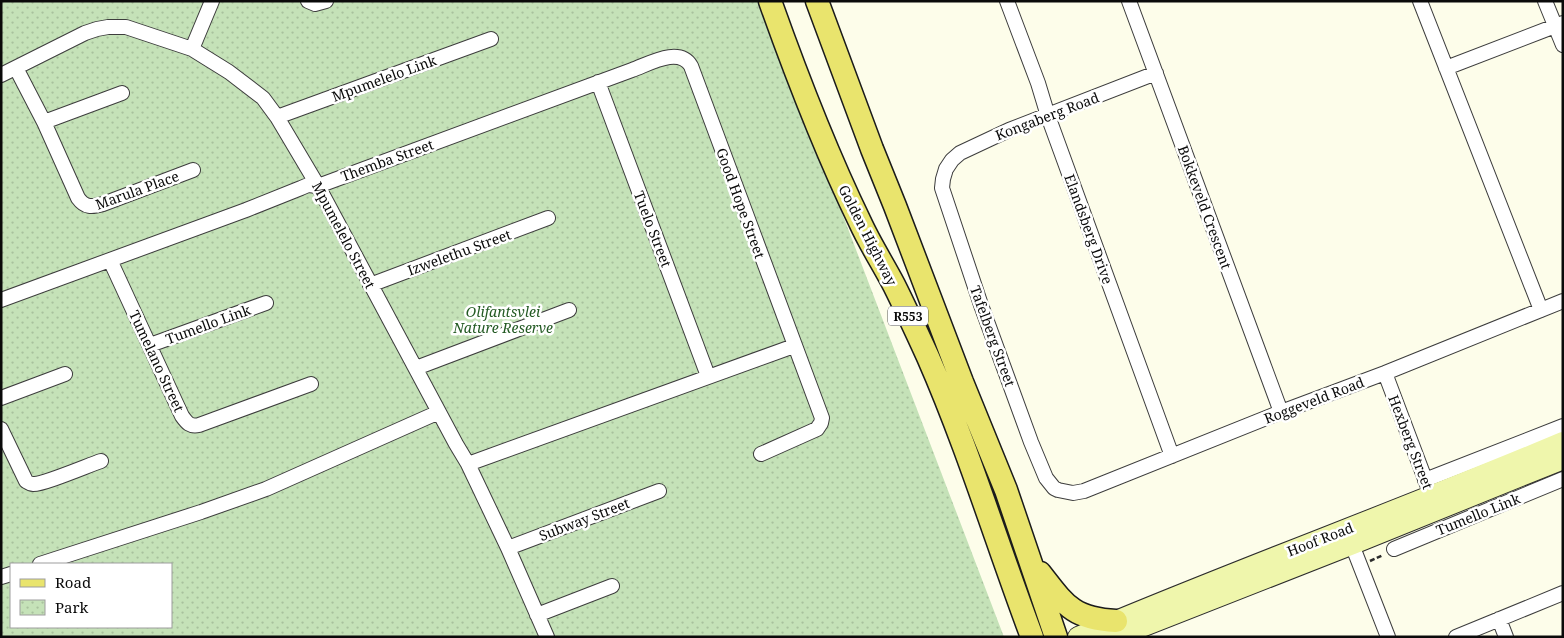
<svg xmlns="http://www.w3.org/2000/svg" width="1564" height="638" viewBox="0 0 1564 638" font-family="'Noto Serif',serif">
<defs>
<pattern id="park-dots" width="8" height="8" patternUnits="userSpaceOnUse" patternTransform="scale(1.25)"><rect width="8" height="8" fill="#c5e2b8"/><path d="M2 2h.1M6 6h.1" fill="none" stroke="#a8c19d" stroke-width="1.8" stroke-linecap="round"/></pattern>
</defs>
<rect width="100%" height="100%" fill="#fdfdea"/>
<path fill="url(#park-dots)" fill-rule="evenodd" d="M 1,1 L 761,1 L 1004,637 L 1,637 ZM 11,564 L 171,564 L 171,627 L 11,627 Z"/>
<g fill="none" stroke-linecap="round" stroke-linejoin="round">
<g stroke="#3d3d3d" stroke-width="16">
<path id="minor" d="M 308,1 L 315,4 L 326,1
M 1007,1 L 1038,83 L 1048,116 L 1172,456
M 1129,1 L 1281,412
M 1420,1 L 1541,310
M 1545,1 L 1563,45
M 192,49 L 212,1
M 16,68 L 44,122 L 78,198 C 85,208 92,207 103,204 L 193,170
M 1446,68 L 1563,23
M 1156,73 L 1009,130 L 960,153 L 952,160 L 946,169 L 943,179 L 942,188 L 981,305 L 1031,442 L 1046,478 L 1054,488 L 1058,490 L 1073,493 L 1084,491 L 1281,412 L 1385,373 L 1563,301
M 1,75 L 85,33 L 97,29 L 108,27 L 126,27 L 192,49 L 229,72 L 263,98 L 277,117 L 318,186 L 456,444 L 468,464 L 508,548 L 547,637
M 598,82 L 708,376
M 277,117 L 491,39
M 44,122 L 122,93
M 110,260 L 182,416 C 187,423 190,427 199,425 L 311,384
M 370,285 L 548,218
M 1,300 L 246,210 L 301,188 L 308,185 L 318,186 L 632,70 C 649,64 679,46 691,66 L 822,418 L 821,423 L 817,429 L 761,454
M 150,345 L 266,303
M 416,368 L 569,310
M 1385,373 L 1428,487
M 1,398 L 65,374
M 1,429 L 26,481 C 29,483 30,484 33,484 C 42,485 89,465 101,461
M 468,464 L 794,346
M 1425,480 L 1563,426
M 1349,537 L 1388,637
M 508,548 L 659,491
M 1394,549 L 1563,479
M 40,564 L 201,512 L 266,489 L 439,412
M 1,577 L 11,574
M 537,615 L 612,586
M 1499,619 L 1506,637
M 1456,637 L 1563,593"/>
</g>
<g stroke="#2c2c2c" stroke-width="22">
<path id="secondary" d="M 1078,637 C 1238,569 1402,510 1563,442
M 1116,637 L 1353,544 L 1563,459"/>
</g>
<g stroke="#1b1b1b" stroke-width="25">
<path id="primary" d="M 770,1 C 797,77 825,150 860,222 C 870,244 883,264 894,285 C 906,309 917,333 928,357 C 968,448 997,544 1032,637
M 817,1 L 872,149 L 895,206 L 962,382 L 1006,490 L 1056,637
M 1040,573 C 1065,605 1073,619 1116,621"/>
</g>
<path stroke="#2c2c2c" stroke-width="2.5" stroke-dasharray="5 2.5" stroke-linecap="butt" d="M 1370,561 L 1383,555"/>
<use href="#minor" stroke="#fff" stroke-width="14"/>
<use href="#secondary" stroke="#eff6ac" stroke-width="20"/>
<use href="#primary" stroke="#e9e46d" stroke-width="22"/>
</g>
<g text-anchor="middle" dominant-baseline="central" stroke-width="5" stroke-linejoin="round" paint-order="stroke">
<rect fill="#fff" stroke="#545454" stroke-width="1" x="888" y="306.5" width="40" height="19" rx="4"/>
<g font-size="12" font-weight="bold" fill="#0a0a0a">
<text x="908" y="316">R553</text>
</g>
<g font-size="14" fill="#0a0a0a" stroke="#fff">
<text transform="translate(384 78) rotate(-20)">Mpumelelo Link</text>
<text transform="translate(1047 116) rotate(-21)">Kongaberg Road</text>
<text transform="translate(387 160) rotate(-20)">Themba Street</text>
<text transform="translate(137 190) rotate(-20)">Marula Place</text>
<text transform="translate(741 203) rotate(70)">Good Hope Street</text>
<text transform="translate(1205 207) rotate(70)">Bokkeveld Crescent</text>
<text transform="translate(653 229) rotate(69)">Tuelo Street</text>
<text transform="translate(1089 229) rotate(70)">Elandsberg Drive</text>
<text transform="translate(344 235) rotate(62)">Mpumelelo Street</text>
<text transform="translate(868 235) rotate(63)">Golden Highway</text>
<text transform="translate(459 252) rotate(-20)">Izwelethu Street</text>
<text transform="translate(208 324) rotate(-20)">Tumello Link</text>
<text transform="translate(993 336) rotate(70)">Tafelberg Street</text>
<text transform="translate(157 361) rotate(65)">Tumelano Street</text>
<text transform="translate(1314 400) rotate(-21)">Roggeveld Road</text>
<text transform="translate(1411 442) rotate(69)">Hexberg Street</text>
<text transform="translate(1478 514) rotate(-22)">Tumello Link</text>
<text transform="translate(584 519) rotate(-21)">Subway Street</text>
<text transform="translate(1320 539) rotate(-21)">Hoof Road</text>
</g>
<g font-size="14" font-style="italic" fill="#235a23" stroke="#fff">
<text x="503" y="311">Olifantsvlei<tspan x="503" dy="16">Nature Reserve</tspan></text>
</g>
</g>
<rect width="1564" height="638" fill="none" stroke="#0a0a0a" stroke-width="5"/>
<rect x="10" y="563" width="162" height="65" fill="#ffffff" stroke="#9d9d9d"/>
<rect x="20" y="579" width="25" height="8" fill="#e9e46d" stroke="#9d9d9d"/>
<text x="55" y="588" font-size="15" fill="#0a0a0a">Road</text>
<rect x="20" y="600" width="25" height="15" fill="url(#park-dots)" stroke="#9d9d9d"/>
<text x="55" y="613" font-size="15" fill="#0a0a0a">Park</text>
</svg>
